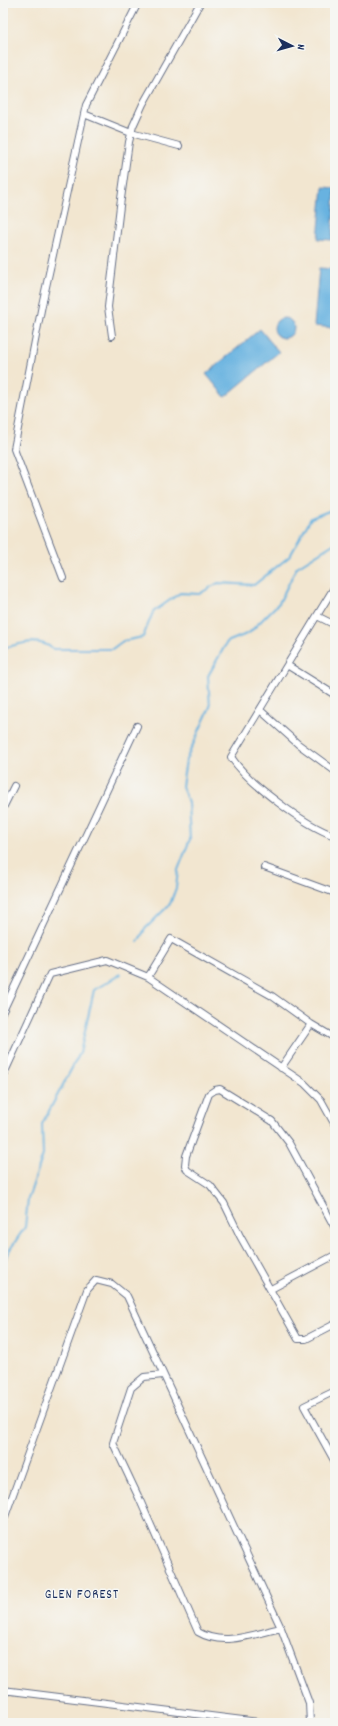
<svg xmlns="http://www.w3.org/2000/svg" width="338" height="1726" viewBox="0 0 338 1726" font-family="Dekko,sans-serif">
<rect width="100%" height="100%" fill="#f6f6f2"/>
<filter id="ink" filterUnits="userSpaceOnUse"><feTurbulence type="fractalNoise" baseFrequency=".025" numOctaves="2"/><feDisplacementMap in="SourceGraphic" scale="8" xChannelSelector="R" yChannelSelector="G"/><feConvolveMatrix kernelMatrix="1 2 1 2 8 2 1 2 1" color-interpolation-filters="sRGB"/></filter>
<filter id="wash" filterUnits="userSpaceOnUse"><feTurbulence type="fractalNoise" baseFrequency=".012" numOctaves="4" result="noise"/><feDisplacementMap in="SourceGraphic" scale="16" xChannelSelector="R" yChannelSelector="G"/><feGaussianBlur stdDeviation="0.9" result="paint"/><feColorMatrix in="noise" values="0 0 0 0 0 0 0 0 0 0 0 0 0 0 0 0 0 1.4 0 .05"/><feComposite in="paint" operator="in"/></filter>
<g filter="url(#wash)">
<rect width="100%" height="100%" fill="#f2e6d0"/>
<path fill="#67b2e0" stroke="#41709f" d="M 323,187 L 335,188 L 332,240 L 318,239 Z
M 319,268 L 335,269 L 335,328 L 314,326 Z
M274 328a10 10 0 1 1 20 0a10 10 0 1 1-20 0Z
M 260,329 L 279,352 L 225,397 L 206,374 Z"/>
<g fill="none" stroke-linecap="round" stroke-linejoin="round">
<path stroke="#67b2e0" stroke-width="2" d="M 334,509 L 335,521
M 3,648 C 20,644 39,637 53,649 L 112,649 L 123,641 L 143,637 L 153,612 L 180,593 L 199,594 L 218,583 L 254,585 L 290,556 L 311,518 L 334,509 L 335,505
M 138,942 L 145,929 L 170,904 L 176,888 L 178,870 L 190,839 L 188,803 L 182,786 L 186,760 L 210,707 L 208,676 L 227,642 L 249,633 L 279,603 L 297,567 L 335,543
M 3,1267 L 7,1254 L 25,1227 L 28,1199 L 43,1155 L 42,1124 L 80,1053 L 94,990 L 121,974"/>
</g>
</g>
<g filter="url(#ink)">
<g fill="none" stroke-linecap="round" stroke-linejoin="round">
<g stroke="#666f86" stroke-width="8">
<path id="street" d="M 84,114 L 131,133 L 179,146
M 112,336 L 108,307 L 120,206 L 129,142 L 133,126 L 143,104 L 200,3
M 63,578 L 14,449 L 42,305 L 86,105 L 138,3
M 335,586 L 231,757 C 249,784 304,825 335,836
M 317,616 L 335,625
M 287,665 L 335,695
M 260,710 L 298,744 L 335,771
M 3,808 L 14,786
M 264,867 L 335,893
M 148,977 L 171,939 L 272,996 L 311,1024 L 335,1038
M 3,1011 L 137,726
M 281,1068 L 311,1024
M 3,1076 L 50,974 L 107,960 L 148,977 L 304,1083 L 321,1100 L 335,1125
M 335,1228 L 289,1143 L 272,1121 L 220,1089 L 215,1090 L 209,1094 L 186,1156 L 185,1165 L 187,1170 L 210,1185 L 224,1203 L 240,1236 L 298,1339 L 306,1339 L 335,1324
M 271,1289 L 335,1255
M 163,1375 L 144,1377 L 131,1388 L 113,1443 L 139,1498 L 198,1632 C 223,1647 254,1634 281,1628
M 335,1391 L 304,1406 L 335,1462
M 3,1522 L 87,1290 L 96,1280 L 112,1284 L 127,1296 L 281,1628 L 309,1703 L 310,1723
M 335,1593 L 335,1603
M 3,1690 L 267,1723
M 3,1714 L 5,1690"/>
</g>
<use href="#street" stroke="#fff" stroke-width="6"/>
</g>
</g>
<g text-anchor="middle" dominant-baseline="central" stroke-width="3" stroke-linejoin="round" paint-order="stroke">
<g font-size="13" letter-spacing="1" fill="#1b2f5e" stroke="#f6f6f2">
<text x="82" y="1595">GLEN FOREST</text>
</g>
</g>
<rect width="338" height="1726" fill="none" stroke="#f6f6f2" stroke-width="16"/>
<g transform="translate(292 46) rotate(96)" stroke="#f6f6f2" stroke-width="3" paint-order="stroke">
<path d="M0-3L7 15L0 10L-7 15Z" fill="#1b2f5e"/>
<text y="-6" font-size="11" font-weight="bold" text-anchor="middle" fill="#1b2f5e">N</text>
</g>
</svg>
